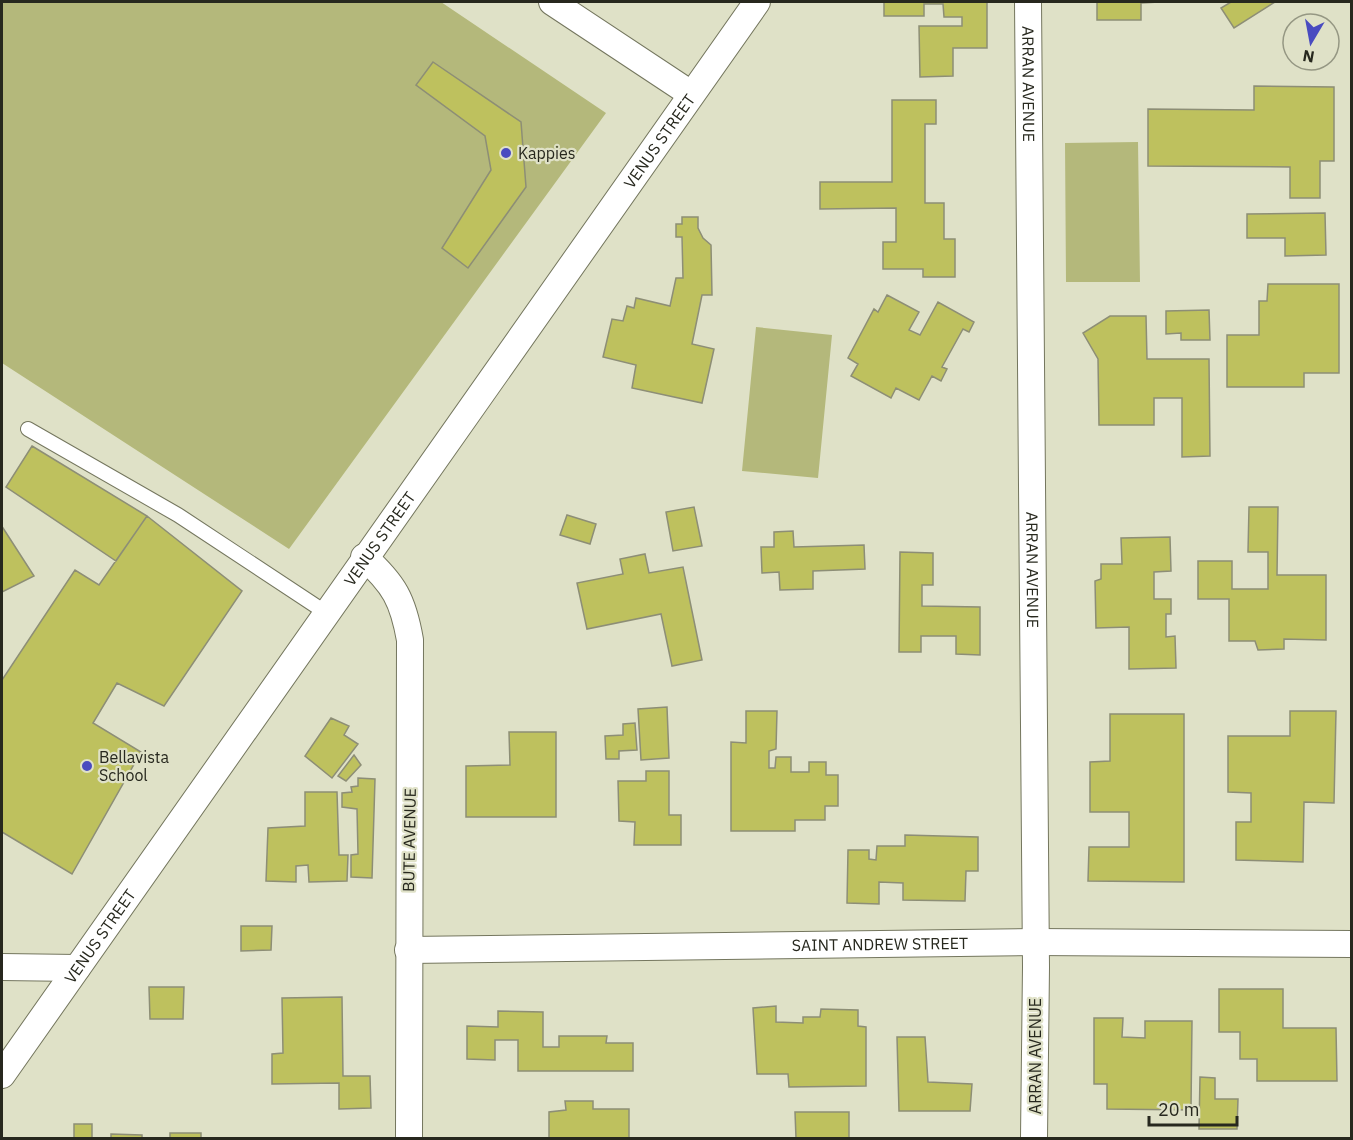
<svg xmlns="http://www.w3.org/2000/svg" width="1353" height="1140" viewBox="0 0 1353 1140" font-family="'IBM Plex Sans',sans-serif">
<rect width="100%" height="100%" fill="#dfe1c7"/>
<path fill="#b4b87b" d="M 2,2 L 441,2 L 606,113 L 289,549 L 2,363 Z
M 1138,142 L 1140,282 L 1066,282 L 1065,143 Z
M 756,327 L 832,335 L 818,478 L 742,471 Z"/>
<path fill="#bec15e" stroke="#8d8e76" stroke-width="1.5" d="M 884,2 L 987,2 L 987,48 L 953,48 L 953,76 L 920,77 L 919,26 L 962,26 L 962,17 L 944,17 L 943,4 L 924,4 L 924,16 L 884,16 Z
M 1097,2 L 1159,2 L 1141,3 L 1141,20 L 1097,20 Z
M 1231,2 L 1275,2 L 1234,28 L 1221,8 Z
M 433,62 L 521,122 L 526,187 L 468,268 L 442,248 L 491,170 L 485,136 L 416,85 Z
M 1254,86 L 1334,87 L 1334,161 L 1320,161 L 1320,198 L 1290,198 L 1290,167 L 1148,166 L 1148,109 L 1254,110 Z
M 892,100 L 936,100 L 936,124 L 925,124 L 925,203 L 944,203 L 944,239 L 955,239 L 955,277 L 923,277 L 923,269 L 883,269 L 883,242 L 896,242 L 896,208 L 820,209 L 820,182 L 892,182 Z
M 1325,213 L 1326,255 L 1285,256 L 1285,238 L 1247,238 L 1247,214 Z
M 682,217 L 698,217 L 698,228 L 703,238 L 711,245 L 712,295 L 702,295 L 692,344 L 714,349 L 702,403 L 632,388 L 636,365 L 603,357 L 612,319 L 623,321 L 627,306 L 634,308 L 636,298 L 670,306 L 676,278 L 683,278 L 682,237 L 676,237 L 676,224 L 682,224 Z
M 1268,284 L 1339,284 L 1339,373 L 1304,373 L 1304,387 L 1227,387 L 1227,335 L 1259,335 L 1259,301 L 1267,301 Z
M 887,295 L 919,312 L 909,330 L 920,335 L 938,302 L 974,322 L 969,332 L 963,329 L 942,367 L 947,369 L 941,381 L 932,376 L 919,400 L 896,388 L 891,398 L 851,376 L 858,364 L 848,358 L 874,309 L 878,312 Z
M 1209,310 L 1210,340 L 1181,340 L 1181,333 L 1166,334 L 1166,311 Z
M 1110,316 L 1146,316 L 1147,359 L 1209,359 L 1210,456 L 1182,457 L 1182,398 L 1154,398 L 1154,425 L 1099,425 L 1098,359 L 1083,333 Z
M 32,446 L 147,516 L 116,561 L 6,487 Z
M 694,507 L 702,546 L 673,551 L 666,512 Z
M 1249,507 L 1278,507 L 1277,575 L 1326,575 L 1326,640 L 1284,639 L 1284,649 L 1258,650 L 1255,641 L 1229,641 L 1229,599 L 1198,599 L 1198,561 L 1232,561 L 1232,589 L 1268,589 L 1268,552 L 1248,552 Z
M 567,515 L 596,524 L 590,544 L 560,535 Z
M 147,516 L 242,591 L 164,706 L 117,683 L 93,723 L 141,752 L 72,874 L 2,832 L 2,680 L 75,570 L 99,585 Z
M 3,528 L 34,576 L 2,592 L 2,529 Z
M 793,531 L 794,547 L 864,545 L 865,569 L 813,571 L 813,589 L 780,590 L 779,572 L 762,573 L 761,547 L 774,547 L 774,532 Z
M 1170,537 L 1171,571 L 1154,572 L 1154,599 L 1171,599 L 1171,614 L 1166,614 L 1166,637 L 1175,636 L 1176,668 L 1129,669 L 1129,627 L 1096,628 L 1095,581 L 1101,579 L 1101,564 L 1122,564 L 1121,538 Z
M 900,552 L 933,553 L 933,585 L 922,585 L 922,606 L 980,607 L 980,655 L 956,654 L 956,636 L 921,636 L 921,652 L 899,652 Z
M 645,554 L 649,573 L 683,567 L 702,660 L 672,666 L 661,614 L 587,629 L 577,583 L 623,574 L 620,559 Z
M 667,707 L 669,758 L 641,760 L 638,709 Z
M 746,711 L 777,711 L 776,749 L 769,751 L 769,768 L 775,768 L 776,757 L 791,757 L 791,772 L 809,772 L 809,762 L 826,762 L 826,775 L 838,775 L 838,806 L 825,806 L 825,820 L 795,820 L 795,831 L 731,831 L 731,742 L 746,743 Z
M 1290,711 L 1336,711 L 1334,803 L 1304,802 L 1303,862 L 1236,860 L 1236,822 L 1251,822 L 1251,793 L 1228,792 L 1228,736 L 1290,736 Z
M 1110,714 L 1184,714 L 1184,882 L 1088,881 L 1089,847 L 1129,847 L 1129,812 L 1090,812 L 1090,762 L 1110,761 Z
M 331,718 L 349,726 L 344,735 L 358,744 L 332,778 L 305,756 Z
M 635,723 L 637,750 L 619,751 L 619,759 L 606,759 L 605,736 L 623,735 L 623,724 Z
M 509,732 L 556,732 L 556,817 L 466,817 L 466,766 L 510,765 Z
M 354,755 L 361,765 L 346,781 L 338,776 Z
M 646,771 L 669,771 L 669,815 L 681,815 L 681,845 L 634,845 L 635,822 L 619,821 L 618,781 L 646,781 Z
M 358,778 L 375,779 L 372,878 L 351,877 L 351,855 L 358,854 L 357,809 L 342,807 L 342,793 L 352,792 L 351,787 L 358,786 Z
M 305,792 L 337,792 L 339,855 L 348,855 L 347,881 L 309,882 L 308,865 L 296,866 L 296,882 L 266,881 L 268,828 L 305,826 Z
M 905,835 L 978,837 L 978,871 L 966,871 L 965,901 L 903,900 L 903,883 L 879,882 L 879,904 L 847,903 L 848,850 L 869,850 L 869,859 L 876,860 L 877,846 L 905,846 Z
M 241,926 L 272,926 L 271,950 L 241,951 Z
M 149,987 L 184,987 L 183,1019 L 150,1019 Z
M 1219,989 L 1283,989 L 1283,1028 L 1336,1028 L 1337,1081 L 1257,1081 L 1257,1059 L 1240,1059 L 1240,1032 L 1219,1032 Z
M 342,997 L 343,1076 L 370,1076 L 371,1108 L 339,1109 L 339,1083 L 272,1084 L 272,1054 L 283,1053 L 282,998 Z
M 776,1006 L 776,1022 L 803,1023 L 803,1017 L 820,1017 L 821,1009 L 858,1010 L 858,1026 L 866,1027 L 866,1086 L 789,1087 L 788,1074 L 757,1074 L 753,1008 Z
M 498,1011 L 543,1012 L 543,1047 L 559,1047 L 559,1036 L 607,1036 L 606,1043 L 633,1043 L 633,1071 L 518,1071 L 518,1040 L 495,1040 L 495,1060 L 467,1059 L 467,1026 L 498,1027 Z
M 1094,1018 L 1123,1018 L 1122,1037 L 1145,1038 L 1145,1021 L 1192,1021 L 1191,1110 L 1107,1109 L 1107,1084 L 1094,1084 Z
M 897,1037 L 925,1037 L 928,1082 L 972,1084 L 970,1111 L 899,1111 Z
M 1200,1077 L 1215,1078 L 1215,1099 L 1238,1099 L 1237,1129 L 1199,1129 Z
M 565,1101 L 593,1101 L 593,1109 L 629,1109 L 629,1138 L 549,1138 L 549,1112 L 566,1110 Z
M 795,1112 L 849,1112 L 849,1138 L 796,1138 Z
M 74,1124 L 92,1124 L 92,1138 L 74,1138 Z
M 170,1133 L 201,1133 L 201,1138 L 170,1138 Z
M 111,1134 L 142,1135 L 142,1138 L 111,1138 Z"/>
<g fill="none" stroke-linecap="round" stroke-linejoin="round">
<g stroke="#74765e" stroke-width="16">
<path id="service" d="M 28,429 L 178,515 L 325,612"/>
</g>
<g stroke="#74765e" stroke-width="28">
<g id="minor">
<path d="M 552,2 L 691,94"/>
<path id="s1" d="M 1028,2 L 1036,967 L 1034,1138"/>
<path d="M 364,557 C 394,584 403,600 410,640 L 409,1138"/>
<path id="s2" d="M 408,950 L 1035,942 L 1352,944"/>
<path d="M 2,967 L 77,968"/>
<path id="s3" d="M 2,1075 L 757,2"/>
</g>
</g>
<use href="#service" stroke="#fff" stroke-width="14"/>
<use href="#minor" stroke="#fff" stroke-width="26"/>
</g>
<g fill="#494bc0" stroke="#dfe1c7" stroke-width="2">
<circle cx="506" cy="153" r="6"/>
<circle cx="87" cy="766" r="6"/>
</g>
<g text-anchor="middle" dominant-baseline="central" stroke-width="4.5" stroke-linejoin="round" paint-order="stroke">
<g font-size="16" fill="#27281e" stroke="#dfe1c7">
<text stroke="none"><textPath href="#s1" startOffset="82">ARRAN AVENUE</textPath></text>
<text stroke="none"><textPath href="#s3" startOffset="1142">VENUS STREET</textPath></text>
<text stroke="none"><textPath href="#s3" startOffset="656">VENUS STREET</textPath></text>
<text stroke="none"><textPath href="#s1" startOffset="568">ARRAN AVENUE</textPath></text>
<text transform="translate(409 840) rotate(-89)">BUTE AVENUE</text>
<text stroke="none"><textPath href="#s3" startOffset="170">VENUS STREET</textPath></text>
<text stroke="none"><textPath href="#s2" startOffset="472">SAINT ANDREW STREET</textPath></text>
<text transform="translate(1035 1056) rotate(-90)">ARRAN AVENUE</text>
</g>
<g font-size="16" fill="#27281e" stroke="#dfe1c7" text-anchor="start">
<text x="518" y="153">Kappies</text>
<text x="99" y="757">Bellavista<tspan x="99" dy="18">School</tspan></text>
</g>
</g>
<rect width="1353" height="1140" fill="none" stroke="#27281e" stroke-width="6"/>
<g transform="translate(1311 42) rotate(190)"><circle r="28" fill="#dfe1c7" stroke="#959783" stroke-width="1.5"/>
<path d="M0-4.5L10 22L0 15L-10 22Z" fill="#494bc0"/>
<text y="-9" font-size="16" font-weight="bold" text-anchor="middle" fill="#27281e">N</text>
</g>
<path d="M1149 1116v9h88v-9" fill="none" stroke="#27281e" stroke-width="3"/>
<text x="1158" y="1116" font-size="18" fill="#27281e" stroke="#dfe1c7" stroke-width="4.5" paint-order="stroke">20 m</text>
</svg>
